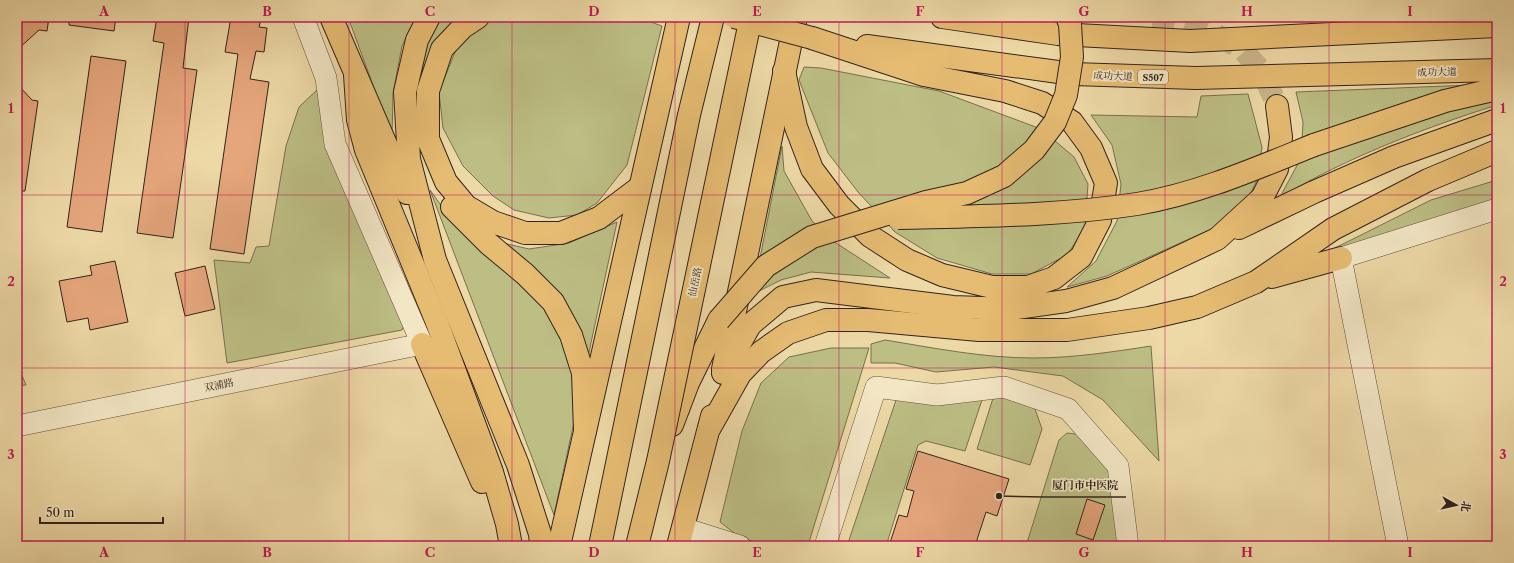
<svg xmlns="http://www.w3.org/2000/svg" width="1514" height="563" viewBox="0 0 1514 563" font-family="'Libre Caslon Text','Noto Serif SC',serif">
<rect width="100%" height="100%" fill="#edd9a6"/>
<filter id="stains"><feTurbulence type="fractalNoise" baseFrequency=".005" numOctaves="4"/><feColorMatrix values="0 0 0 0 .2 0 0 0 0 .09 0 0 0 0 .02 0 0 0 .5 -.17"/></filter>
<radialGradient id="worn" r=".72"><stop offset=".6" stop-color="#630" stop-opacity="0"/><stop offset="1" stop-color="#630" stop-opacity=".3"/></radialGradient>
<path fill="#bcbe84" stroke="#777050" d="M 348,17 L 416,17 L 402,46 L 393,93 L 392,137 Z
M 439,17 L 462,17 L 418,89 L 428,41 Z
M 498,17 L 637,17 L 662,26 L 627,165 L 597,203 L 577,215 L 549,218 L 514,210 L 493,196 L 463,166 L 443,128 L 439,92 L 455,52 L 476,27 Z
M 804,67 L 821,68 L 939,91 L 1041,129 L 1074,157 L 1088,184 L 1085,228 L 1067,255 L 1031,274 L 992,274 L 937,258 L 895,232 L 858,192 L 828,153 L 799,80 Z
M 1497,84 L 1497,105 C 1421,129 1349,157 1280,197 L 1301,158 L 1303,122 L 1296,92 Z
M 318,89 L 415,301 L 402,330 L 227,363 L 214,260 L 250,263 L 256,247 L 269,246 L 286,146 L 299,107 Z
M 1248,94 L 1262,147 L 1257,180 L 1245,205 L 1220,225 L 1107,276 L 1067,287 L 1096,261 L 1117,221 L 1121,184 L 1112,145 L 1091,115 L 1197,117 L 1201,96 Z
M 782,146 L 784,171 L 812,221 L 836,243 L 890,278 L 811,272 L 781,280 L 753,294 Z
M 1497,180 L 1497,200 L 1317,257 L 1431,200 Z
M 430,190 L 453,222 L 486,239 L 529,249 L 569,243 L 617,222 L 554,515 Z
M 885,340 C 934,348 984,358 1033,358 C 1073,358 1112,352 1151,346 L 1159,461 L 1103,400 L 1063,376 L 994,367 L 936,372 L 895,363 L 871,363 L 871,344 Z
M 831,348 L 869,348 L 809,542 C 788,548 764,547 744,538 C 735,535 727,527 720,522 L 742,431 L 761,383 L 789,357 Z
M 17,364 L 26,385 L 17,386 Z
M 994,395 L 1026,399 L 1035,409 L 1042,429 L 1030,465 L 977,449 Z
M 897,397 L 983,397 L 965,451 L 926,441 L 918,445 L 886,546 L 847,546 Z
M 1067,433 L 1083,435 L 1115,469 L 1122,546 L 1026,546 L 1059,440 Z"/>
<path fill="#e6a67c" stroke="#32231c" d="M 17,17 L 49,17 L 47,31 L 39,30 L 17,50 Z
M 69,17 L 116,17 L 114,31 L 69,25 Z
M 157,17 L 189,17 L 183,68 L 197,70 L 173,238 L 137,233 L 164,43 L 153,41 Z
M 231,17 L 261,19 L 259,27 L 267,28 L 264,52 L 256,51 L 250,79 L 269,82 L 244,254 L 210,249 L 238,54 L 225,52 Z
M 91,56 L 126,61 L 102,232 L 67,227 Z
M 17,84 L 32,100 L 38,101 L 25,191 L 17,191 Z
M 115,261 L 128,322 L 90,330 L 88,318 L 67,322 L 59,281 L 92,275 L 90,266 Z
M 205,266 L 215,309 L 185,316 L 175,273 Z
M 918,451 L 1009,479 L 997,516 L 986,512 L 975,546 L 889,546 L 899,515 L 907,517 L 914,491 L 906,489 Z
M 1087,499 L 1105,505 L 1093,540 L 1076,534 Z"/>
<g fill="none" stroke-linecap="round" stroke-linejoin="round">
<path stroke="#c8b58a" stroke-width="22" stroke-dasharray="22 11" stroke-linecap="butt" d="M 1153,17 L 1177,20 L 1211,32 L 1242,49 L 1263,73 L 1277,106"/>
<g stroke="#61503e" stroke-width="22">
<path id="minor" d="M 17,426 L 422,344 L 335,144 L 326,78 L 303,17
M 683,528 L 740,546
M 825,546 L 876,387 L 937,395 L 1004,387 L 1068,409 L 1118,466 L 1128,546
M 1398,546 L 1341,258 L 1497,209"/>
</g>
<g stroke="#32231c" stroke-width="24">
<path id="major" d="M 355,75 L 358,120 L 366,150 L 436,320 L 492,472 L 507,524 L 511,546
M 1272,277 L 1341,258
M 422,344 L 482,482
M 723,369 L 796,17
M 709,429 L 740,374 L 761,352 L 788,333 L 826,320 L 868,320 L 979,330 L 1067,330 L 1149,318 L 1197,307 L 1256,282 L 1333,229 L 1428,180 L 1497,151
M 559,546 L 679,17
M 678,546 L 712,416"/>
</g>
<g stroke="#32231c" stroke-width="24">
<path id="highway" d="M 331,17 L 407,193
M 429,17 L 417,40 L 405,92 L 409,159 L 435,260 L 518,465 L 540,534 L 541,546
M 478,17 L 463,27 L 442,49 L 428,91 L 428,139 L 446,182 L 466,206 L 493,222 L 525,233 L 561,233 L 599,218 L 640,187
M 942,17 L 1058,34 L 1190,41 L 1497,26
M 867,46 L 1073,74 L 1196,78 L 1497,70
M 784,71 L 796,127 L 812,169 L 839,205 L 870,236 L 907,260 L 942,275 L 992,287 L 1028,287 L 1054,278 L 1081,257 L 1100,220 L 1106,183 L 1091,148 L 1072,122 L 1042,103 L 1005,91 L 924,75 L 812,38
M 1314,145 L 1445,101 L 1497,89
M 452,207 L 489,244 L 525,274 L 553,302 L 571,335 L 583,373 L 585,431
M 1239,228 L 1314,192 L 1394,157 L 1497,120
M 723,373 L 750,325 L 783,297 L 816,290 L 953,307 L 1010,309 L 1066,301 L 1113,288 L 1217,239 L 1262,198 L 1277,169 L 1281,137 L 1277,106
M 672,425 L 688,383 L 719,320
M 600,546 L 689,115 L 713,17"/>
</g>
<use href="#minor" stroke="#f3e6c5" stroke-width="21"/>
<use href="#major" stroke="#e6bc73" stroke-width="22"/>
<use href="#highway" stroke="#e6bc73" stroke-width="22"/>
<g stroke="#32231c" stroke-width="24" stroke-linecap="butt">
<path id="highway-bridge" d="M 734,17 L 812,38
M 898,218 C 978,216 1058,216 1137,204 C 1198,194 1257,168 1314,145
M 719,320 L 766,266 L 812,237 L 926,202 L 967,193 L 1004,176 L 1034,150 L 1055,122 L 1066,95 L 1072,57 L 1070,24 L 1067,17
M 637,546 L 658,461 L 751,17"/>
</g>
<use href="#highway-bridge" stroke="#e6bc73" stroke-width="22"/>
</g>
<path fill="none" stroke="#c2185b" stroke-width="1" stroke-opacity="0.55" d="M 185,17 L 185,546M 349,17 L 349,546M 512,17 L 512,546M 675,17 L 675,546M 839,17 L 839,546M 1002,17 L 1002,546M 1165,17 L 1165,546M 1329,17 L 1329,546M 17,195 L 1497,195M 17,368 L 1497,368"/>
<g text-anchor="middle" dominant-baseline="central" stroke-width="3.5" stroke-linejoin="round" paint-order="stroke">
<rect fill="#f3e6c5" stroke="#6c5e4f" stroke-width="1" x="1138" y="70" width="30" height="14" rx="3"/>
<g font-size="9" font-weight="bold" fill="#32231c">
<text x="1153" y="77">S507</text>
</g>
<g font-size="10" fill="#32231c" stroke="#f3e6c5">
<text transform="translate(1437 72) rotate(-2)">成功大道</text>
<text transform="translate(1113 76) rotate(2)">成功大道</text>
<text transform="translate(695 282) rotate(-78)">仙岳路</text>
<text transform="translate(219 385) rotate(-12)">双浦路</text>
</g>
</g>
<path fill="none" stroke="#32231c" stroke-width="1.5" d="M999 496L1044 497H1126"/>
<circle fill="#32231c" stroke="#f3e6c5" stroke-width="1.5" cx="999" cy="496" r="4"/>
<g font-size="11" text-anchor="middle" font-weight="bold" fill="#32231c" stroke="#f3e6c5" stroke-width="3.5" stroke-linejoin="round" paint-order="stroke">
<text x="1085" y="489">厦门市中医院</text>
</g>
<rect width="1514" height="563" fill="none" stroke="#edd9a6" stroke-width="44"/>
<g transform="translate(1456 505) rotate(98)" stroke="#f3e6c5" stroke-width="3" paint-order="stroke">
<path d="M0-3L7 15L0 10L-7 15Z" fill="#32231c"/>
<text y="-6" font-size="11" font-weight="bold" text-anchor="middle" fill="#32231c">北</text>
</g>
<path d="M40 517v6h123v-6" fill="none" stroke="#32231c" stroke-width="2"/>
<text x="46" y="517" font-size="12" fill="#32231c" stroke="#f3e6c5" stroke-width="3" paint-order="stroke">50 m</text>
<rect x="22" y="22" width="1470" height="519" fill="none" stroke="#c2185b" stroke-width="1.5"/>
<g font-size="13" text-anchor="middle" font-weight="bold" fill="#c2185b">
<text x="104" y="16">A</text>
<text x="267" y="16">B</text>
<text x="430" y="16">C</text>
<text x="594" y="16">D</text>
<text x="757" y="16">E</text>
<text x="920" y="16">F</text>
<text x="1084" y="16">G</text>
<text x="1247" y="16">H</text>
<text x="1410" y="16">I</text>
<text x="11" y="113">1</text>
<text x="1503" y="113">1</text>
<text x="11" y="286">2</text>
<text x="1503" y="286">2</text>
<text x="11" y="459">3</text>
<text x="1503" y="459">3</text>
<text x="104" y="557">A</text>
<text x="267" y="557">B</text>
<text x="430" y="557">C</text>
<text x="594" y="557">D</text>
<text x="757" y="557">E</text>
<text x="920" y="557">F</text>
<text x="1084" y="557">G</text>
<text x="1247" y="557">H</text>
<text x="1410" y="557">I</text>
</g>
<rect width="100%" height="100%" filter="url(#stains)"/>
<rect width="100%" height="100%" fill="url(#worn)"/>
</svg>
